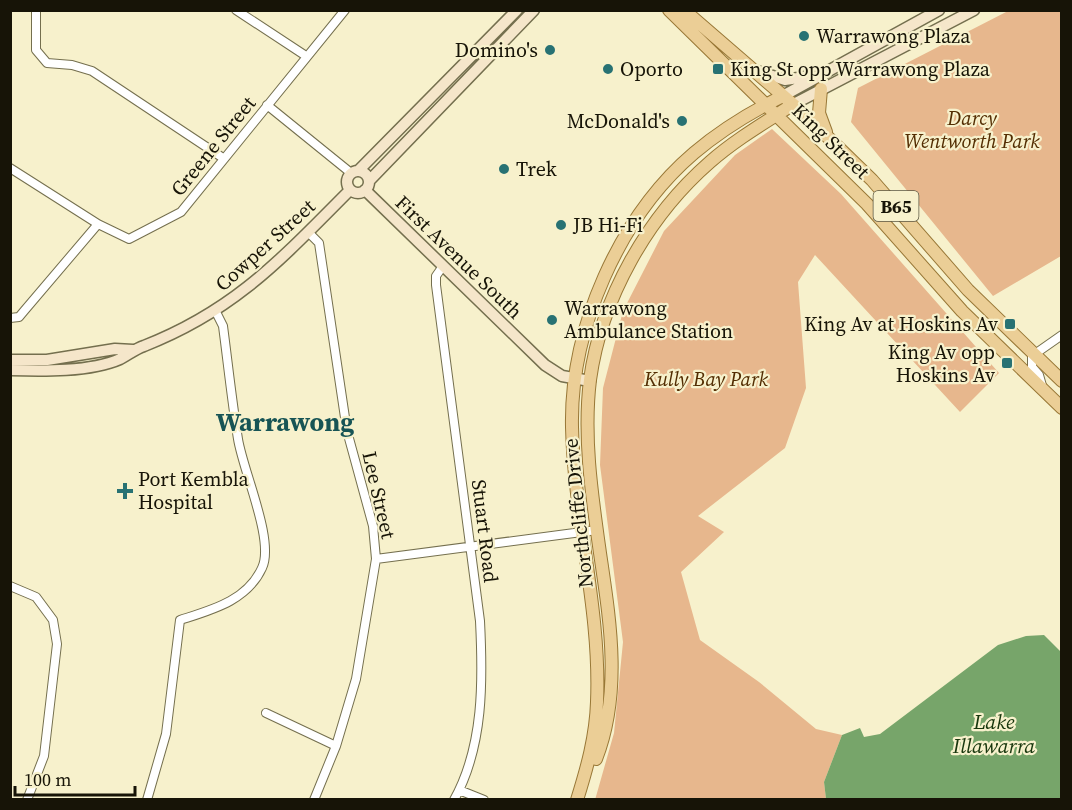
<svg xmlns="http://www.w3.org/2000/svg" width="1072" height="810" viewBox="0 0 1072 810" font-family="'Source Serif 4',serif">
<rect width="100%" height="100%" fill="#f7f1cc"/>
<path fill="#e7b78d" d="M 1008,11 L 1061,11 L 1061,256 L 993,296 L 851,122 L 858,88 Z
M 772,129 L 841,194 L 999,373 L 960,412 L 815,255 L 798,282 L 806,388 L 785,448 L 698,516 L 724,532 L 681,572 L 700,640 L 759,682 L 816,729 L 842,735 L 824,782 L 826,799 L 595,800 L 614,733 L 623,642 L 600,465 L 603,388 L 623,311 L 664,231 L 735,155 Z"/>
<path fill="#77a56a" d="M 1044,635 L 1061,652 L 1061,799 L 826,799 L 824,782 L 842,735 L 860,728 L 864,737 L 880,734 L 998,645 L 1026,636 Z"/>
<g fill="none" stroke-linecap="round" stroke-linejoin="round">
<g stroke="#746f4e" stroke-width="10">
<path id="street" d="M 36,10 L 36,50 L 47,63 L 72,65 L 92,71 L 223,158
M 236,10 L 306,56
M 267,105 L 351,173
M 10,168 L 98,224
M 308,232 L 319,243 L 347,431 L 373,526 L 376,559 L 356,679 L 336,746 L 314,800
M 443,266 L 436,276 L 436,285 L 480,621 C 483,680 484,746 454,800
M 10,318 L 19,317 L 24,311 L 98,224 L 129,239 L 181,212 L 345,10
M 1043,389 L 1039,375 L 1032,367 L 1032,356 L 1062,335
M 376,559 L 597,530
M 10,586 L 36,597 L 53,620 L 57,644 L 44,756 L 27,800
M 266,713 L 336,746
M 459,790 L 484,800
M 147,800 L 166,734 L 180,620 C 211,610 247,601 262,568 C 275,541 243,471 238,439 C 232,402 228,364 223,326 L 216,312"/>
</g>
<g stroke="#746f4e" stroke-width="13">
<path id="secondary" d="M 757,71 L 785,80 L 811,76
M 781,97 L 939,10
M 792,105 L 974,10
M 359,170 L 517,10
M347 182a11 11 0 1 1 22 0a11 11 0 1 1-22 0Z
M 369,181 L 534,10
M 365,190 L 545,365 L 562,376 L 590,381
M 10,360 L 47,360 L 115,349 L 133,350
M 10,370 C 42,371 91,372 120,359 C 128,355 135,349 144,346 C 236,310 282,258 350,190"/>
</g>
<g stroke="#987736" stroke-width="14">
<path id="primary" d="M 669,10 L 867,204 L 962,311 L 1062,408
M 684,10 L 803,113 L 872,180 L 968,290 L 1062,381
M 821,89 L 819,113 L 826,132
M 596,759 C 622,692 610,621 600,553 C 592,496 583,437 590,380 C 601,298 648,216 710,162 C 735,140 764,123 792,105
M 577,800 C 587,768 596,736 597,702 C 601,610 574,519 572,427 C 570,329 619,217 694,153 C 720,131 751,112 781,97"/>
</g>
<use href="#street" stroke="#fff" stroke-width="8"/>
<use href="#secondary" stroke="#f5e6ca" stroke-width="10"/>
<use href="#primary" stroke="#ebce96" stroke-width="12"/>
</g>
<g fill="#287273" stroke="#f7f1cc" stroke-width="2">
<circle cx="804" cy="36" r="6"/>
<circle cx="550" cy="50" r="6"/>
<circle cx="608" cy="69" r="6"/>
<rect x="712" y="63" width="12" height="12" rx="3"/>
<circle cx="682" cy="121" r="6"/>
<circle cx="504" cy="169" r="6"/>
<circle cx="561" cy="225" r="6"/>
<circle cx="552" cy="320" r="6"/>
<rect x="1004" y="318" width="12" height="12" rx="3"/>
<rect x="1001" y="357" width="12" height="12" rx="3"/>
<path d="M122 482h6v6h6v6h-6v6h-6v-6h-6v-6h6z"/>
</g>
<g text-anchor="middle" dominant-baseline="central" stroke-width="4.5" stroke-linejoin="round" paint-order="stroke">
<rect fill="#f7f1cc" stroke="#5a5642" stroke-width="1.5" x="873.5" y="191" width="45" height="30" rx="4.5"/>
<g font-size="18" font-weight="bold" fill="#171407">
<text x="896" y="206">B65</text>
</g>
<g font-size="20" fill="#171407" stroke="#f7f1cc" text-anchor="start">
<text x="816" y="36">Warrawong Plaza</text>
<text x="538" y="50" text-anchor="end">Domino's</text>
<text x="620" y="69">Oporto</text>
<text x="730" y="69">King St opp Warrawong Plaza</text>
<text x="670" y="121" text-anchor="end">McDonald's</text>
<text x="516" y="169">Trek</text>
<text x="573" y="225">JB Hi-Fi</text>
<text x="564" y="308">Warrawong<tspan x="564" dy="23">Ambulance Station</tspan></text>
<text x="998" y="324" text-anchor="end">King Av at Hoskins Av</text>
<text x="995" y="352" text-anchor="end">King Av opp<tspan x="995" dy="23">Hoskins Av</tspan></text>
<text x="138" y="479">Port Kembla<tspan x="138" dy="23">Hospital</tspan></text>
</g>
<g font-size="20" font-style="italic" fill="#532d02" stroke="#f7f1cc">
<text x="972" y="118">Darcy<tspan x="972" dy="23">Wentworth Park</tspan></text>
<text x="706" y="379">Kully Bay Park</text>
</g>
<g font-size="20" fill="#171407" stroke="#f7f1cc">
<text transform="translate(831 141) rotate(44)">King Street</text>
<text transform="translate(213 146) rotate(-51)">Greene Street</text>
<text transform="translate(265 245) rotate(-42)">Cowper Street</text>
<text transform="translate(459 257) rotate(44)">First Avenue South</text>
<text transform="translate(379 495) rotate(77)">Lee Street</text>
<text transform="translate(578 513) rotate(-96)">Northcliffe Drive</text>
<text transform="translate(485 531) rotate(83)">Stuart Road</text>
</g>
<g font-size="21" font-style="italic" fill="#18370d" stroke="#f7f1cc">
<text x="994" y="721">Lake<tspan x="994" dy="24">Illawarra</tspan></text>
</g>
<g font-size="26" font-weight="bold" fill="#175455" stroke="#f7f1cc">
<text x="285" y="422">Warrawong</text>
</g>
</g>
<rect width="1072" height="810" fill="none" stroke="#171407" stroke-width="24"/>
<path d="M15 786v9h120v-9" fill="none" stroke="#171407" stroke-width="3"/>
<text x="24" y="786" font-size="18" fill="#171407" stroke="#f7f1cc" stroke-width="4.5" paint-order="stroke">100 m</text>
</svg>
